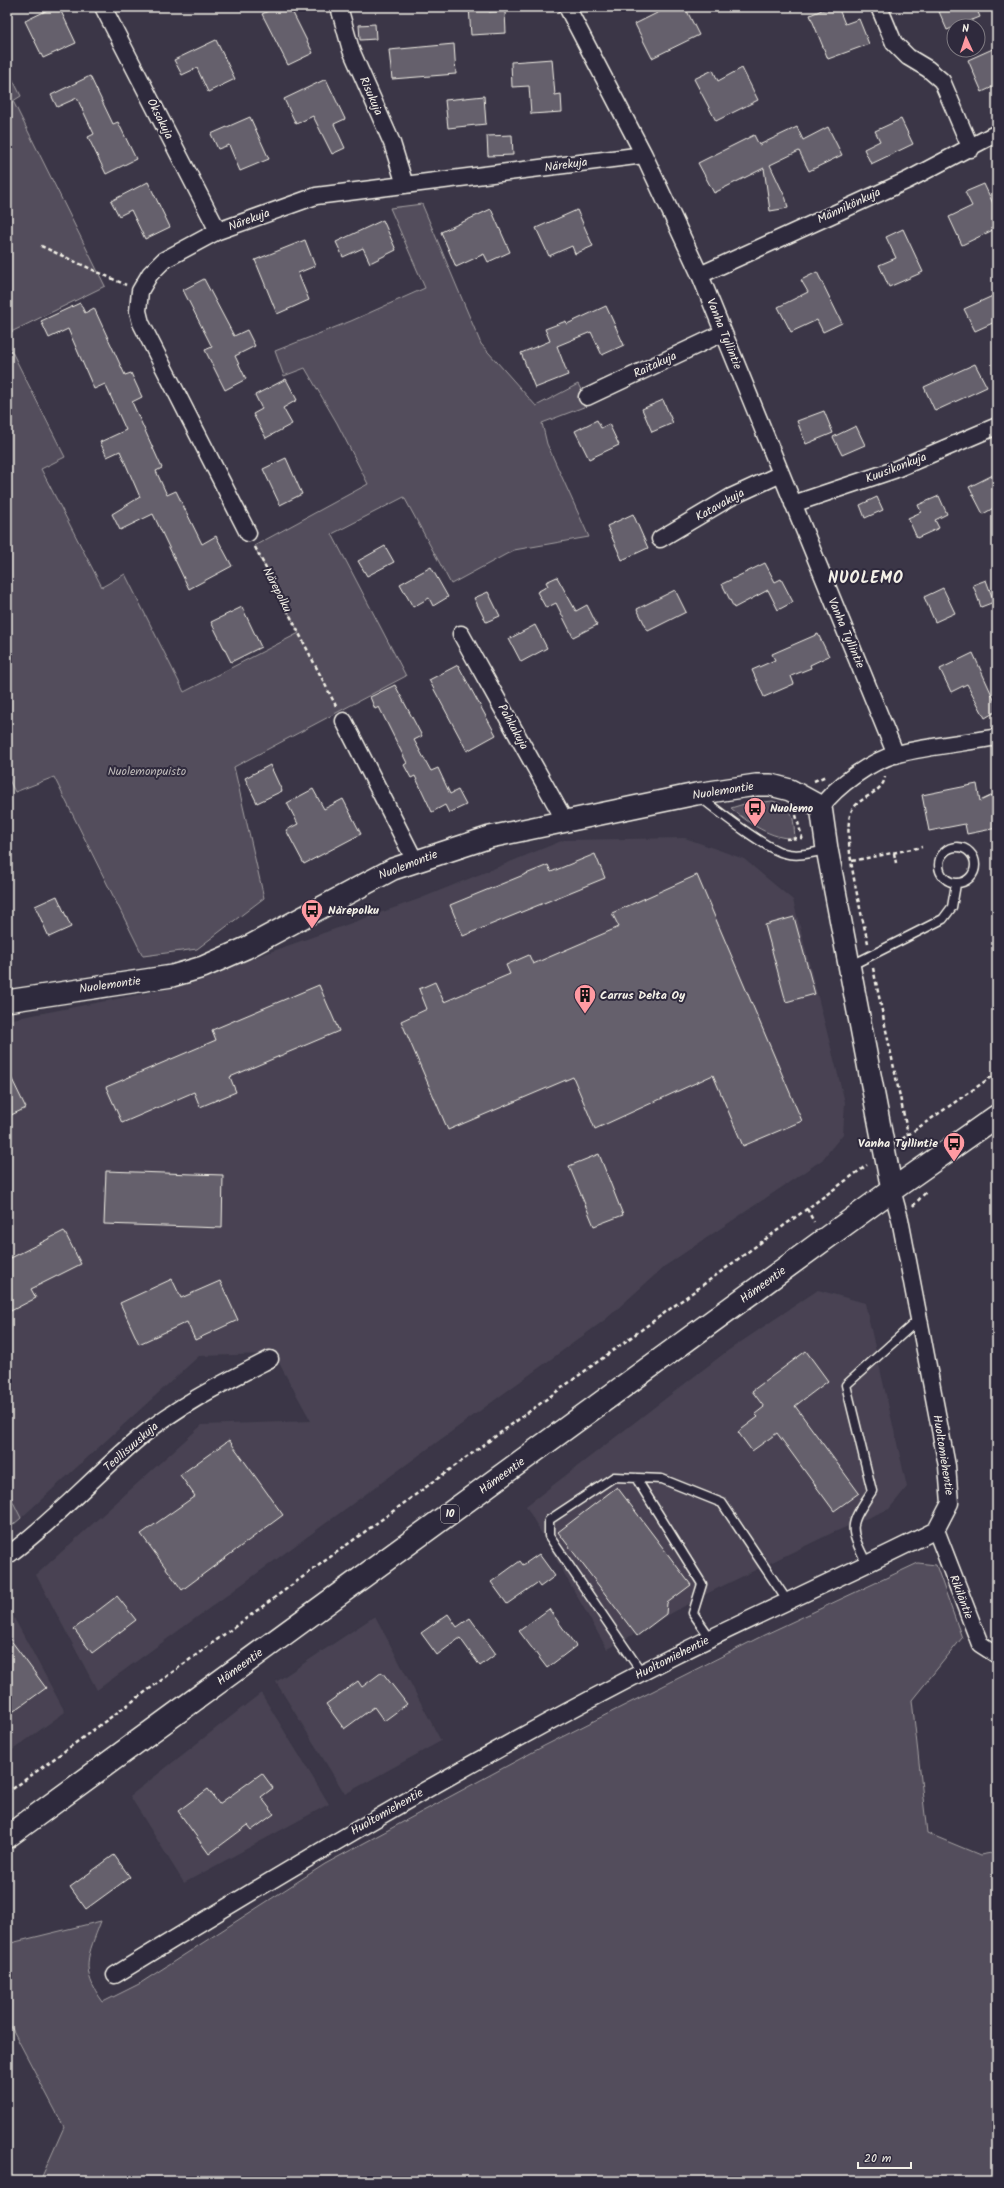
<svg xmlns="http://www.w3.org/2000/svg" width="1004" height="2188" viewBox="0 0 1004 2188" font-family="Kalam,sans-serif">
<rect width="100%" height="100%" fill="#3b3647"/>
<filter id="ink" filterUnits="userSpaceOnUse"><feTurbulence type="fractalNoise" baseFrequency=".025" numOctaves="2"/><feDisplacementMap in="SourceGraphic" scale="8" xChannelSelector="R" yChannelSelector="G"/><feConvolveMatrix kernelMatrix="1 2 1 2 8 2 1 2 1" color-interpolation-filters="sRGB"/></filter>
<g filter="url(#ink)">
<path fill="#484352" d="M 685,838 L 744,859 L 793,900 L 845,1102 L 843,1134 L 822,1160 L 665,1266 L 606,1319 L 97,1690 L 36,1575 L 202,1425 L 311,1421 L 274,1354 L 199,1356 L 21,1518 L 7,1490 L 7,1020 L 163,990 L 419,899 L 564,840 Z
M 818,1290 L 865,1303 L 907,1487 L 889,1509 L 832,1533 L 708,1593 L 607,1649 L 526,1506 L 726,1352 Z
M 7,1605 L 65,1712 L 7,1754 Z
M 375,1616 L 441,1741 L 345,1794 L 276,1682 Z
M 261,1693 L 329,1804 L 184,1883 L 130,1796 Z"/>
<path fill="#534e5c" stroke="#a4a0a2" d="M 7,68 L 21,96 L 13,101 L 105,286 L 7,334 Z
M 422,204 L 481,344 L 536,406 L 578,384 L 589,405 L 542,423 L 547,444 L 589,537 L 514,550 L 451,584 L 404,497 L 332,534 L 406,676 L 234,767 L 264,898 L 197,949 L 143,956 L 54,777 L 15,792 L 7,776 L 7,342 L 65,457 L 41,469 L 102,587 L 125,574 L 184,692 L 299,633 L 254,546 L 368,484 L 337,423 L 305,368 L 284,376 L 275,351 L 351,321 L 425,288 L 390,208 Z
M 773,801 C 795,808 793,817 795,838 C 772,840 747,822 731,808 L 744,804 Z
M 7,1490 L 21,1518 L 7,1530 Z
M 918,1563 L 936,1565 L 962,1638 L 912,1700 L 927,1833 L 980,1855 L 997,1852 L 997,2181 L 40,2181 L 64,2127 L 7,2019 L 7,1937 L 11,1943 L 101,1921 C 88,1956 79,1969 103,2002 L 139,1984 L 325,1864 L 544,1746 L 764,1635 Z"/>
<path fill="#65616c" stroke="#f4f1e8" d="M 54,7 L 59,7 L 76,43 L 43,58 L 25,21 Z
M 276,7 L 290,7 L 313,53 L 288,65 L 262,14 Z
M 469,7 L 489,7 L 489,12 L 505,11 L 506,33 L 471,35 Z
M 669,7 L 685,7 L 699,35 L 652,58 L 635,24 Z
M 829,7 L 838,7 L 845,24 L 859,19 L 869,44 L 828,59 L 810,15 Z
M 937,7 L 976,7 L 980,17 L 947,30 Z
M 375,24 L 376,39 L 360,40 L 359,25 Z
M 216,40 L 235,79 L 208,92 L 197,68 L 182,75 L 174,60 Z
M 454,44 L 456,74 L 392,79 L 389,50 Z
M 997,47 L 997,85 L 982,92 L 968,60 Z
M 552,59 L 555,95 L 561,94 L 562,112 L 531,114 L 529,86 L 512,87 L 511,62 Z
M 742,68 L 758,100 L 716,121 L 694,79 L 713,70 L 718,81 Z
M 90,76 L 113,124 L 118,122 L 136,159 L 106,174 L 88,137 L 94,134 L 77,98 L 57,107 L 51,95 Z
M 326,79 L 345,119 L 334,124 L 345,148 L 332,154 L 313,116 L 296,124 L 284,99 Z
M 484,96 L 486,124 L 448,128 L 445,100 Z
M 250,117 L 269,159 L 240,171 L 229,145 L 218,149 L 211,134 Z
M 901,119 L 913,144 L 871,164 L 864,149 L 880,141 L 875,131 Z
M 797,127 L 803,140 L 828,127 L 842,155 L 809,171 L 799,151 L 770,165 L 786,199 L 788,208 L 770,211 L 764,168 L 714,193 L 698,163 L 754,135 L 759,145 Z
M 512,135 L 513,155 L 488,156 L 487,136 Z
M 148,182 L 170,227 L 145,239 L 131,210 L 119,216 L 111,201 Z
M 984,184 L 997,212 L 997,228 L 962,245 L 949,217 L 972,206 L 965,192 Z
M 491,209 L 510,252 L 488,262 L 484,254 L 456,267 L 441,232 Z
M 577,210 L 593,246 L 575,254 L 572,246 L 549,256 L 536,228 Z
M 383,220 L 396,250 L 370,263 L 363,248 L 343,257 L 336,242 Z
M 903,229 L 923,272 L 889,287 L 879,265 L 896,258 L 886,237 Z
M 305,240 L 315,266 L 298,273 L 309,300 L 277,314 L 255,260 Z
M 817,272 L 842,323 L 823,332 L 817,320 L 791,332 L 778,307 L 808,292 L 801,280 Z
M 204,279 L 234,336 L 247,330 L 255,346 L 235,356 L 246,379 L 225,390 L 205,350 L 212,347 L 183,290 Z
M 997,294 L 997,321 L 975,331 L 964,309 Z
M 80,303 L 85,313 L 94,308 L 125,375 L 131,373 L 142,397 L 132,402 L 162,468 L 156,471 L 167,495 L 176,491 L 202,544 L 216,536 L 232,566 L 189,589 L 153,514 L 120,530 L 112,514 L 140,497 L 120,451 L 107,457 L 100,442 L 126,430 L 105,384 L 94,389 L 68,329 L 49,338 L 41,321 Z
M 606,306 L 624,345 L 602,355 L 591,332 L 557,346 L 568,375 L 535,388 L 521,353 L 550,341 L 545,329 L 566,321 L 567,324 Z
M 975,364 L 987,387 L 935,411 L 924,387 Z
M 286,379 L 297,400 L 283,408 L 292,424 L 266,438 L 253,414 L 262,409 L 255,395 Z
M 663,400 L 673,423 L 652,432 L 642,409 Z
M 824,411 L 833,433 L 806,444 L 797,421 Z
M 597,420 L 601,428 L 609,424 L 619,445 L 589,459 L 575,431 Z
M 856,426 L 865,445 L 842,455 L 833,437 Z
M 286,458 L 302,494 L 280,505 L 263,469 Z
M 997,473 L 997,506 L 983,514 L 969,487 Z
M 939,496 L 947,514 L 935,520 L 939,528 L 917,538 L 908,518 L 921,512 L 918,505 Z
M 877,497 L 883,510 L 865,518 L 860,505 Z
M 633,514 L 648,548 L 622,560 L 607,526 Z
M 385,546 L 394,562 L 367,576 L 358,561 Z
M 765,563 L 775,582 L 781,579 L 793,602 L 778,610 L 768,590 L 734,608 L 722,584 Z
M 431,567 L 448,597 L 433,606 L 429,598 L 413,607 L 400,584 Z
M 557,577 L 576,611 L 587,605 L 597,625 L 573,637 L 556,603 L 546,608 L 537,592 L 548,586 L 546,582 Z
M 986,580 L 994,602 L 981,607 L 973,585 Z
M 943,588 L 955,613 L 935,622 L 924,597 Z
M 675,590 L 686,612 L 648,631 L 637,609 Z
M 488,592 L 500,616 L 486,622 L 474,598 Z
M 242,607 L 261,647 L 231,662 L 211,622 Z
M 535,625 L 547,648 L 521,662 L 509,639 Z
M 818,634 L 829,656 L 810,665 L 811,668 L 791,676 L 794,684 L 764,697 L 752,670 L 775,660 L 772,654 Z
M 973,653 L 997,706 L 997,711 L 985,718 L 967,684 L 951,692 L 940,669 Z
M 458,665 L 496,735 L 467,751 L 429,680 Z
M 395,685 L 422,736 L 414,740 L 431,771 L 438,768 L 450,794 L 458,790 L 466,805 L 449,813 L 445,805 L 432,812 L 415,776 L 411,778 L 404,765 L 407,763 L 379,707 L 375,709 L 370,697 Z
M 270,765 L 282,791 L 257,803 L 245,778 Z
M 977,784 L 980,801 L 997,793 L 997,828 L 967,834 L 965,824 L 929,831 L 922,795 Z
M 313,789 L 324,809 L 343,799 L 361,834 L 304,864 L 286,830 L 298,824 L 287,803 Z
M 595,854 L 605,878 L 463,936 L 450,905 L 548,865 L 551,872 Z
M 697,875 L 802,1121 L 743,1146 L 713,1075 L 595,1129 L 573,1077 L 448,1130 L 401,1021 L 427,1009 L 419,989 L 435,982 L 444,1002 L 510,974 L 506,965 L 529,955 L 533,964 L 619,927 L 612,913 Z
M 57,896 L 71,927 L 49,937 L 35,906 Z
M 794,917 L 815,994 L 786,1002 L 765,925 Z
M 319,985 L 339,1031 L 230,1077 L 236,1092 L 200,1107 L 194,1092 L 122,1123 L 106,1087 L 216,1040 L 212,1030 Z
M 7,1069 L 26,1108 L 7,1117 Z
M 599,1154 L 623,1215 L 594,1226 L 569,1166 Z
M 106,1171 L 223,1175 L 222,1228 L 104,1224 Z
M 64,1231 L 81,1264 L 31,1289 L 36,1298 L 7,1313 L 7,1260 Z
M 172,1279 L 181,1298 L 220,1281 L 238,1320 L 195,1340 L 187,1322 L 139,1344 L 120,1303 Z
M 806,1351 L 828,1381 L 795,1406 L 859,1493 L 834,1511 L 777,1433 L 752,1451 L 738,1432 L 758,1417 L 755,1414 L 764,1407 L 752,1391 Z
M 229,1440 L 283,1515 L 182,1590 L 141,1534 L 195,1496 L 180,1475 Z
M 617,1487 L 691,1585 L 667,1603 L 666,1614 L 637,1636 L 558,1532 Z
M 539,1554 L 555,1576 L 540,1587 L 537,1583 L 507,1604 L 491,1582 L 520,1561 L 523,1565 Z
M 117,1596 L 136,1620 L 92,1653 L 74,1629 Z
M 549,1609 L 576,1646 L 547,1668 L 519,1631 Z
M 448,1614 L 457,1627 L 470,1618 L 496,1654 L 480,1666 L 460,1638 L 437,1655 L 421,1633 Z
M 7,1635 L 46,1688 L 7,1716 Z
M 382,1672 L 407,1704 L 384,1721 L 374,1707 L 344,1729 L 326,1704 L 358,1681 L 362,1687 Z
M 262,1773 L 273,1788 L 261,1797 L 274,1814 L 252,1830 L 248,1825 L 209,1854 L 178,1811 L 208,1789 L 219,1804 Z
M 114,1855 L 130,1877 L 86,1909 L 70,1887 Z"/>
<g fill="none" stroke-linecap="round" stroke-linejoin="round">
<g stroke="#f4f1e8" stroke-width="11">
<path id="service" d="M 700,797 C 718,811 764,848 784,853 C 797,857 812,853 826,850
M939 865a18 18 0 1 1 36 0a18 18 0 1 1-36 0Z
M 850,966 L 943,919 L 952,907 L 956,884
M 636,1478 L 702,1584 L 693,1613 L 711,1639
M 867,1564 C 848,1526 849,1526 872,1491 L 846,1385 L 919,1319
M 642,1673 L 549,1536 L 549,1520 L 614,1477 L 662,1479 L 722,1503 L 788,1602"/>
</g>
<g stroke="#f4f1e8" stroke-width="19">
<path id="minor" d="M 103,7 L 218,231
M 339,7 L 351,50 L 392,143 L 405,185
M 567,7 L 644,155 L 700,275 L 896,755
M 879,7 L 894,43 L 908,57 L 928,69 L 942,81 L 971,149
M 700,275 L 908,180 L 997,133
M 587,397 L 723,333
M 793,504 L 894,470 L 997,426
M 248,533 L 141,323 L 138,311 L 140,291 L 150,274 L 164,260 L 218,231 L 316,196 L 644,155
M 660,539 L 731,497 L 781,474
M 461,634 L 565,821
M 344,721 L 415,861
M 821,807 C 837,785 871,761 897,754 C 930,746 964,743 997,737
M 936,1530 L 980,1644 L 997,1655
M 7,1556 C 54,1521 94,1476 139,1438 C 180,1404 223,1383 270,1359
M 115,1975 C 298,1863 482,1753 674,1656 C 760,1613 849,1574 936,1530 L 950,1503 L 947,1466 L 900,1219 L 892,1190"/>
</g>
<g stroke="#f4f1e8" stroke-width="24">
<path id="tertiary" d="M 7,1001 L 172,976 L 203,967 L 246,948 L 393,869 L 490,837 L 696,794 L 756,785 L 771,785 L 790,790 L 821,807 L 827,849 L 892,1190"/>
</g>
<g stroke="#f4f1e8" stroke-width="25">
<path id="trunk" d="M 7,1837 L 892,1190 L 997,1116"/>
</g>
<path stroke="#f4f1e8" stroke-width="2.5" stroke-dasharray="4 3" stroke-linecap="butt" d="M 41,246 L 126,285
M 255,547 L 336,706
M 814,781 L 826,776
M 796,815 L 803,841
M 786,839 L 801,838
M 894,853 L 896,863
M 852,861 L 922,847
M 868,943 C 862,916 840,832 852,810 C 860,796 884,793 885,776
M 873,968 L 908,1135
M 902,1139 L 997,1073
M 913,1206 L 927,1191
M 807,1209 L 814,1222
M 7,1793 L 867,1165"/>
<use href="#service" stroke="#2f2a3d" stroke-width="8"/>
<use href="#minor" stroke="#2f2a3d" stroke-width="16"/>
<use href="#tertiary" stroke="#2f2a3d" stroke-width="21"/>
<use href="#trunk" stroke="#2f2a3d" stroke-width="22"/>
</g>
</g>
<defs>
<g id="bus-pin" transform="scale(1.15)"><path d="M0 17L-7.5 6A9.5 9.5 0 1 1 7.5 6Z" fill="#ff9aa2" stroke="#2f2a3d"/><path d="M-5-6H5V4H4V6H2V4H-2V6H-4V4H-5ZM-3.5-4V0h7V-4ZM-3.5 1.2v1.5H-2V1.2ZM2 1.2v1.5H3.5V1.2Z" fill="#111"/></g>
<g id="building-pin" transform="scale(1.15)"><path d="M0 17L-7.5 6A9.5 9.5 0 1 1 7.5 6Z" fill="#ff9aa2" stroke="#2f2a3d"/><path d="M-4-6H4V6H1V3H-1V6H-4ZM-2.5-4.3h1.7v1.8h-1.7ZM.8-4.3h1.7v1.8H.8ZM-2.5-1h1.7V.8h-1.7ZM.8-1h1.7V.8H.8Z" fill="#111"/></g>
</defs>
<g fill-rule="evenodd">
<use href="#bus-pin" x="755" y="808"/>
<use href="#bus-pin" x="312" y="910"/>
<use href="#building-pin" x="585" y="995"/>
<use href="#bus-pin" x="954" y="1143"/>
</g>
<g text-anchor="middle" dominant-baseline="central" stroke-width="4" stroke-linejoin="round" paint-order="stroke">
<rect fill="#2f2a3d" stroke="#b9b5b5" stroke-width="1" x="441" y="1505" width="18" height="18" rx="3"/>
<g font-size="11" font-weight="bold" fill="#f4f1e8">
<text x="450" y="1514">10</text>
</g>
<g font-size="12" fill="#f4f1e8" stroke="#2f2a3d">
<text transform="translate(371 96) rotate(66)">Risukuja</text>
<text transform="translate(160 119) rotate(63)">Oksakuja</text>
<text transform="translate(566 165) rotate(-8)">Närekuja</text>
<text transform="translate(849 206) rotate(-25)">Männikönkuja</text>
<text transform="translate(249 220) rotate(-20)">Närekuja</text>
<text transform="translate(724 334) rotate(68)">Vanha Tyllintie</text>
<text transform="translate(655 365) rotate(-25)">Raitakuja</text>
<text transform="translate(896 468) rotate(-21)">Kuusikonkuja</text>
<text transform="translate(720 505) rotate(-29)">Katavakuja</text>
<text transform="translate(277 590) rotate(63)">Närepolku</text>
<text transform="translate(846 633) rotate(67)">Vanha Tyllintie</text>
<text transform="translate(513 727) rotate(61)">Pahkakuja</text>
<text transform="translate(723 791) rotate(-9)">Nuolemontie</text>
<text transform="translate(408 865) rotate(-21)">Nuolemontie</text>
<text transform="translate(110 985) rotate(-8)">Nuolemontie</text>
<text transform="translate(763 1285) rotate(-36)">Hämeentie</text>
<text transform="translate(131 1447) rotate(-41)">Teollisuuskuja</text>
<text transform="translate(943 1455) rotate(81)">Huoltomiehentie</text>
<text transform="translate(502 1476) rotate(-36)">Hämeentie</text>
<text transform="translate(961 1597) rotate(69)">Rikiläntie</text>
<text transform="translate(672 1658) rotate(-27)">Huoltomiehentie</text>
<text transform="translate(240 1667) rotate(-36)">Hämeentie</text>
<text transform="translate(387 1812) rotate(-30)">Huoltomiehentie</text>
</g>
<g font-size="12" fill="#bcb8b7" stroke="#2f2a3d">
<text x="147" y="771">Nuolemonpuisto</text>
</g>
<g font-size="12" font-weight="bold" fill="#f4f1e8" stroke="#2f2a3d" text-anchor="start">
<text x="770" y="808">Nuolemo</text>
<text x="328" y="910">Närepolku</text>
<text x="600" y="995">Carrus Delta Oy</text>
<text x="938" y="1143" text-anchor="end">Vanha Tyllintie</text>
</g>
<g font-size="16" font-weight="bold" letter-spacing="1" fill="#f4f1e8" stroke="#2f2a3d">
<text x="866" y="578">NUOLEMO</text>
</g>
</g>
<rect width="1004" height="2188" fill="none" stroke="#2f2a3d" stroke-width="24"/>
<rect x="12" y="12" width="980" height="2164" fill="none" stroke="#f4f1e8" stroke-width="1.5" filter="url(#ink)"/>
<g transform="translate(966 38) rotate(357)"><circle r="19" fill="#2f2a3d" stroke="#7e7a81"/>
<path d="M0-3L7 15L0 10L-7 15Z" fill="#ff9aa2"/>
<text y="-6" font-size="11" font-weight="bold" text-anchor="middle" fill="#f4f1e8">N</text>
</g>
<path d="M858 2162v6h53v-6" fill="none" stroke="#f4f1e8" stroke-width="2"/>
<text x="864" y="2162" font-size="12" fill="#f4f1e8" stroke="#2f2a3d" stroke-width="3" paint-order="stroke">20 m</text>
</svg>
